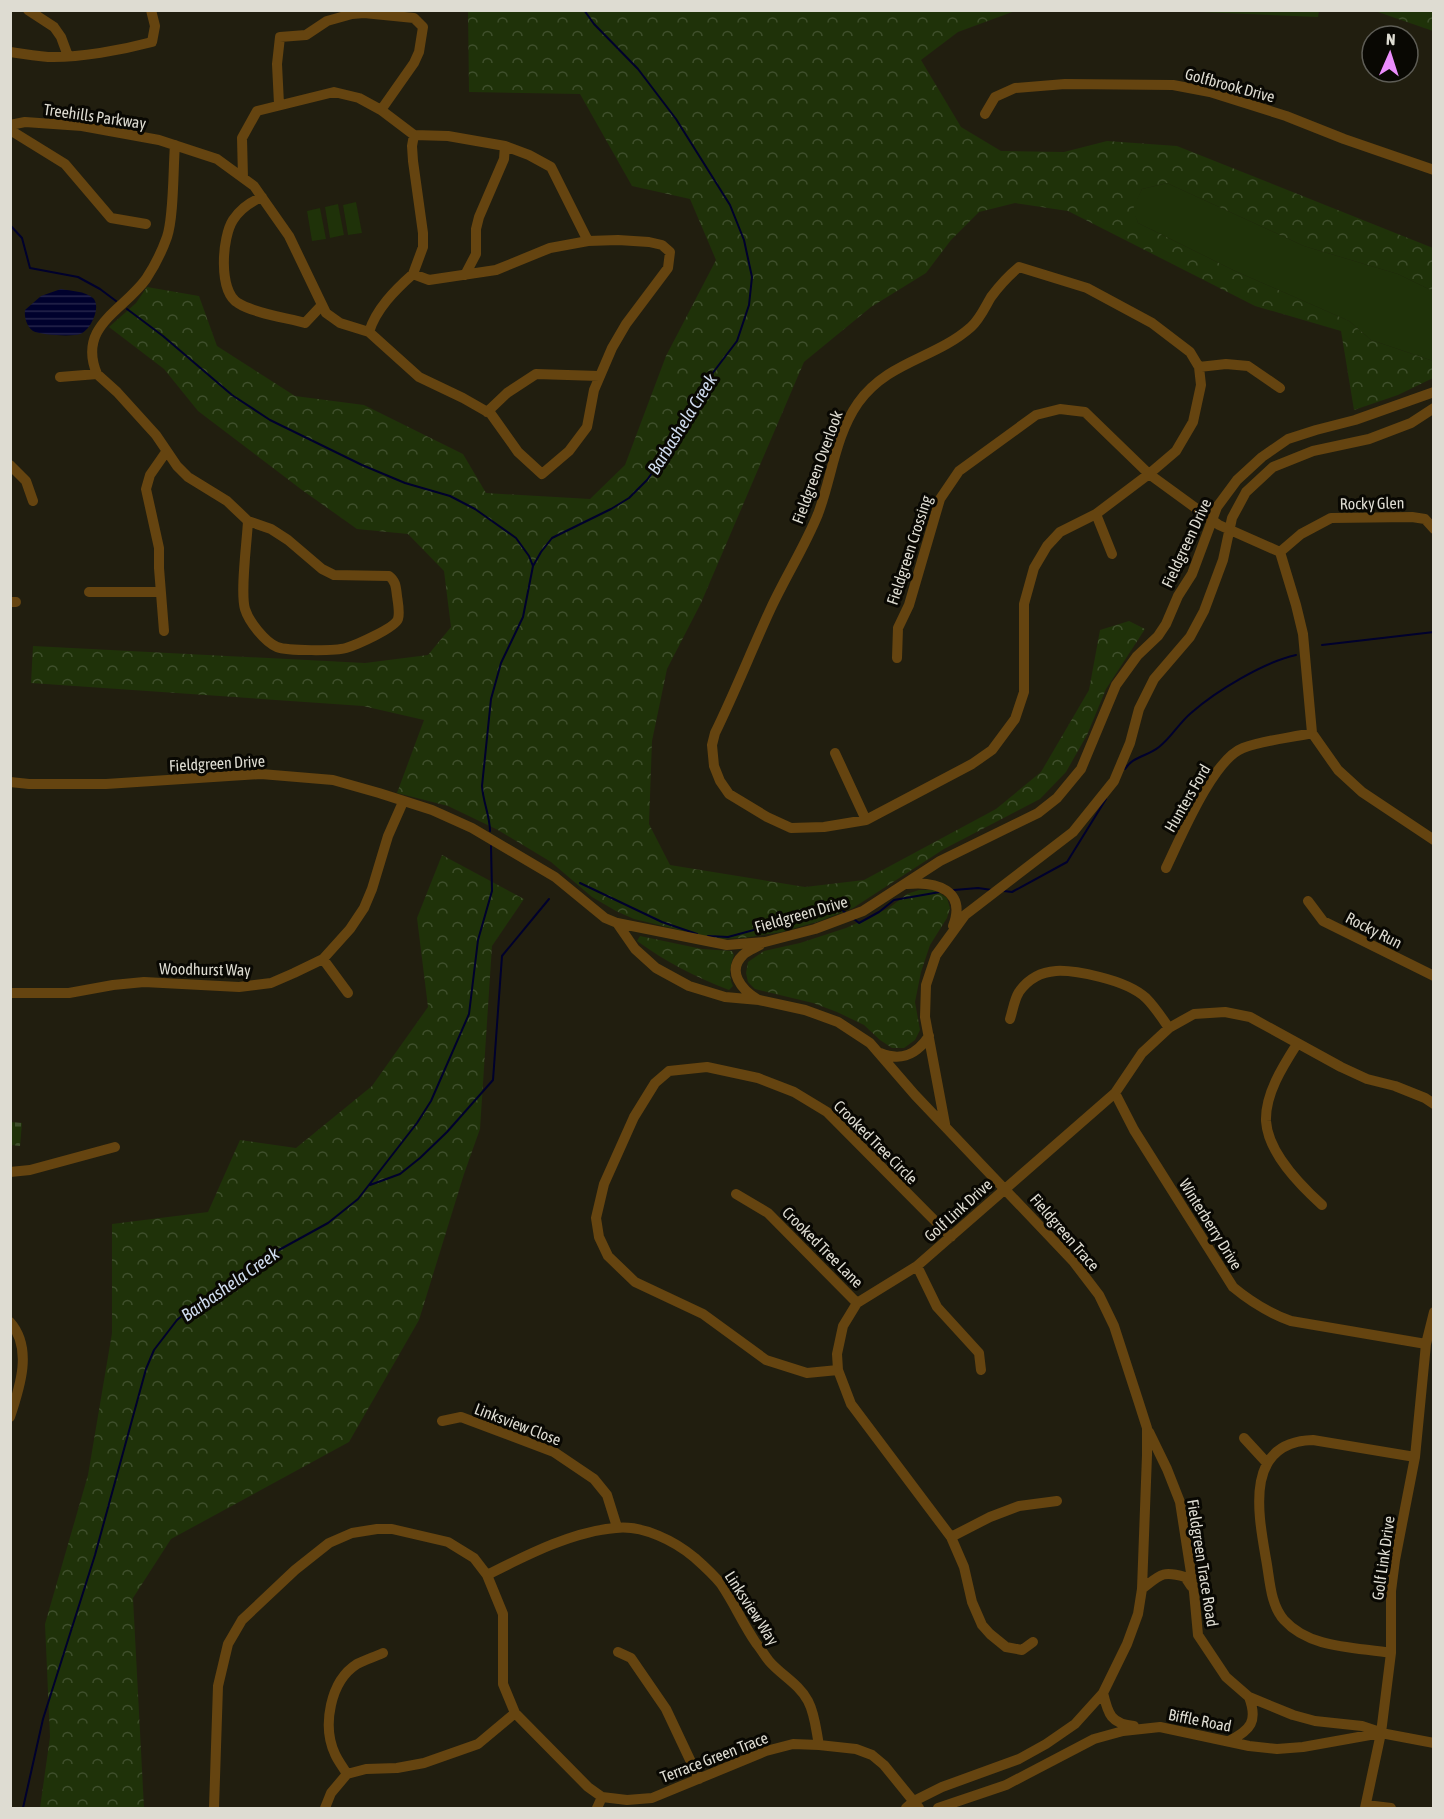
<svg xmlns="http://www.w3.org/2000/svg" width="1444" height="1819" viewBox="0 0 1444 1819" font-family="'Asap Condensed',sans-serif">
<defs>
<pattern id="forest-crowns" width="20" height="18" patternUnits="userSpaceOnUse" patternTransform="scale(1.5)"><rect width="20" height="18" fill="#1f3209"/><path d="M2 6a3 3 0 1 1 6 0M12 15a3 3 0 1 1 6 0" fill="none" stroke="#3f4f2c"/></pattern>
<pattern id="cemetery-stones" width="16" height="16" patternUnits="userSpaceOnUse" patternTransform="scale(1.5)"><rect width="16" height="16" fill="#1f3209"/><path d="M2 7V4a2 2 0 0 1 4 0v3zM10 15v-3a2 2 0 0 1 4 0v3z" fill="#3f4f2c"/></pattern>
<pattern id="water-rules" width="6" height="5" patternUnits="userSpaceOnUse" patternTransform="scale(1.5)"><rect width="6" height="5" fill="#00012d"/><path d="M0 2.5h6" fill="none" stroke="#25254b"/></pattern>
</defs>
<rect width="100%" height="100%" fill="#211e0f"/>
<path fill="#1f3209" d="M 1167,183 L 1304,246 L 1398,274 L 1433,291 L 1433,361 L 1371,340 L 1349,321 L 1235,271 L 1138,223 L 1132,209 L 1142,189 Z
M 356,202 L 362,233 L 348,235 L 343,205 Z
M 338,204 L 344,235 L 330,238 L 325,207 Z
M 320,208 L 326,239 L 312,241 L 307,211 Z"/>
<path fill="url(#forest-crowns)" d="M 468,11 L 1015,11 L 958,32 L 921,60 L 961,127 L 1001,151 L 1064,152 L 1107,141 L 1177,146 L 1433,248 L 1433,291 L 1398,274 L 1304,246 L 1167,183 L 1142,189 L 1133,209 L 1138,223 L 1235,271 L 1349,321 L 1371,340 L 1433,361 L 1433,378 L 1398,395 L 1354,410 L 1341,331 L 1255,306 L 1068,211 L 1015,203 L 979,212 L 951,240 L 926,273 L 871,307 L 804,362 L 701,603 L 667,669 L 652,741 L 649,824 L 670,865 L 805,887 L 864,880 L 996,809 L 1041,772 L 1089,690 L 1100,630 L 1129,621 L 1145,629 L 1106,689 L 1087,735 L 1066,772 L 1040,799 L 944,849 L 853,908 L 820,921 L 782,932 L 743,938 L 717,939 L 634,919 L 616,911 L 592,897 L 551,862 L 498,830 L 448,806 L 397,793 L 424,720 L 363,706 L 31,683 L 33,646 L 365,663 L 428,655 L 451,627 L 444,571 L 408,534 L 357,529 L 302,490 L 198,411 L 164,369 L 109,327 L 136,303 L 147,287 L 199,296 L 217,346 L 295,396 L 364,405 L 463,454 L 486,493 L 590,499 L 625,465 L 666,356 L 716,260 L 690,199 L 632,186 L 580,94 L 469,92 Z
M 1319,11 L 1318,17 L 1177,11 L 1319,10 Z
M 1375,11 L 1433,11 L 1433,31 Z
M 442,855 L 524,899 L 492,946 L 480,1129 L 464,1174 L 419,1320 L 349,1442 L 171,1539 L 133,1598 L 144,1808 L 40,1808 L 50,1737 L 45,1624 L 88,1475 L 112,1333 L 112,1224 L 208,1212 L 240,1140 L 296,1148 L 372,1086 L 428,1007 L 417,918 Z
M 919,890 L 935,890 L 947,898 L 950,908 L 947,918 L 930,945 L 921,972 L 915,1002 L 920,1030 L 915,1040 L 904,1048 L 892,1048 L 880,1040 L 864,1025 L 837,1012 L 813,1003 L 755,989 L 748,982 L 746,973 L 748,962 L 764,951 L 800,943 L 846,928 L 889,908 L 907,894 Z
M 640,936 L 702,949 L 732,951 L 734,955 C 730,966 728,975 733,986 L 729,990 C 695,977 666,962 637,941 Z"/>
<path fill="url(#cemetery-stones)" d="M 11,1122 L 22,1123 L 20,1146 L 11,1145 Z"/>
<path fill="url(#water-rules)" d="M 61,289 C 71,291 85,291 93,298 C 102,307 90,331 80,334 C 72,337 40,335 33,331 C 27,327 24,317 25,310 L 41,296 Z"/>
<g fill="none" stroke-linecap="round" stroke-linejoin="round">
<path stroke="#00012d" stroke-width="2" d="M 10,225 L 22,238 L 30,268 L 78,277 L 100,289 L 116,301
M 127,309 L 163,336 L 232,395 L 270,420 L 362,465 L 405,483 L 450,496 L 475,509 L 516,538 L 529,556 L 533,566
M 1322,645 L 1434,632
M 1125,769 C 1132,757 1148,756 1159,747 C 1171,738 1179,723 1191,713 C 1216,691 1264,662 1296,655
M 490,831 C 490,816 483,802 482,786 L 491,699 L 501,663 L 523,617 L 533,566 L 541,552 L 552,538 L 611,509 L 629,498 L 647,480 L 673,444 L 693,399 L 737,341 L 749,305 L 752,277 L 744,240 L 730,205 L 676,119 L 638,69 L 594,24 L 584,10
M 580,883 L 662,922 L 697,934
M 954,890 L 978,888 L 992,890
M 1004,891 L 1012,892 L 1067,862 L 1106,799
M 854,919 L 859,923 L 879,912 L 894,900 L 940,892
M 708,936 L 728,937 L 838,907 L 846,913
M 370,1185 L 400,1174 L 420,1158 L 447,1132 L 493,1080 L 502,956 L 549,899
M 23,1808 L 43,1719 L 95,1555 L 146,1369 L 154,1350 L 177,1320 L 196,1304 L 241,1277 L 268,1256 L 328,1223 L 358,1199 L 417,1123 L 431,1101 L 469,1014 L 478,940 L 492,891 L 491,846"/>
<path stroke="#654410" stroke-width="10" d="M 28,10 L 54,27 L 61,37 L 68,56
M 10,52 C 23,54 36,56 48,57 C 79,58 122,50 152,42 L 155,26 L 151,10
M 279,104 L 277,64 L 280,37 L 306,35 L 327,21 L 352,14 L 364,13 L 414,18 L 423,27 L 419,52 L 414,63 L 381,110
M 985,114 L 995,97 L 1015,88 L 1065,84 L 1173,85 L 1210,92 L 1286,116 L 1344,139 L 1434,170
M 10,125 L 25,122 L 82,126 L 159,140 L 217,159 L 254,186 L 289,236 L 326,313 L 340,323 L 369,332 C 376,309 395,290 413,274 L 429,280 L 496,270 L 550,248 L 588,241 L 618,240 L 649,242 L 662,245 L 670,252 L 668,268 L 626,324 L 612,348 L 594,390 L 587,427 L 569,451 L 542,474 L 518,452 L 491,414 L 463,398 L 419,377 L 369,332
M 10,130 L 65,164 L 111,218 L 146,224
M 243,178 L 242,138 L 257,111 L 334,92 L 359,98 L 381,110 L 414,135 L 448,136 L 505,146 L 529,155 L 551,167 L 588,241
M 262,197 C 250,202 240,209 233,220 C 222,237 218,291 238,303 C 253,313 287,318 305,323 L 322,305
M 1019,267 L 1087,288 L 1152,323 L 1190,352 L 1199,367 L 1201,385 L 1193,422 L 1176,451 L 1149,474 L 1096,514 L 1060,532 L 1047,546 L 1034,568 L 1024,604 L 1024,692 L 1015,719 L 992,750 L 972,764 L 866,820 L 824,827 L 791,828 L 767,817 L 729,794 L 720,781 L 714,766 L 712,745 L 715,733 C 735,692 752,649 771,608 C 786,576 805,546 818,514 C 832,477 835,436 858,403 C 888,361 935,359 971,327 C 980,319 985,307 991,297 C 999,286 1008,276 1019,267 Z
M 413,274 L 423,247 L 423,233 L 413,161 L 412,146 L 414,135
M 465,275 L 476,254 L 476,229 L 479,217 L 504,159 L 505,146
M 1199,367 L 1226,364 L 1248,366 L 1280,388
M 97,374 C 77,326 123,311 146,279 C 154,267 162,251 167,237 C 174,216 173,169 175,145
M 60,377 L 97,374 L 117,392 L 156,435 L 177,466 L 188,477 L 227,501 L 248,521 L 271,529 L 288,540 L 322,569 L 334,575 L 389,576 C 396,581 396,588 397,596 C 398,603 400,613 398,619 C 395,628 356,645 346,648 C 336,651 287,651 277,647 C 265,642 249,622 245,609 C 240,592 247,542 248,521
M 487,412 L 507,393 L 536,374 L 599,376
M 10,465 L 26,481 L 33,501
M 1096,514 L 1112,554
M 1280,552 L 1301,534 L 1331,518 L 1412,517 L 1425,519 L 1434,529
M 89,592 L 160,592
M 10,602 L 16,602
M 164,631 L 159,568 L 159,548 L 146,489 L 150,475 L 166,452
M 897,658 L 898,628 L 909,605 L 940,499 L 959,471 L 1036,415 L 1060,409 L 1085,412 L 1149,474 L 1219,525 L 1280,552 L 1296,605 L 1303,634 L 1312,733 L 1338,770 L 1362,792 L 1434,840
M 835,753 L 866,820
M 10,782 L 29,784 L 106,784 L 261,774 L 333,780 L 379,793 L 432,810 L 472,828 L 555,877 L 605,918 L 617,923 L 727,945 L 765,942 L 815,929 L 863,911 L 940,861 L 1038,813 L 1057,798 L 1081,769 L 1116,685 L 1137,656 L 1158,636 L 1166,624 L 1178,596 L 1192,574 L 1217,507 L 1237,480 L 1262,457 L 1288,439 L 1316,430 L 1355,420 L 1434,392
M 1166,868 C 1180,839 1213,759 1243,748 C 1265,740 1289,738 1312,733
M 907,884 C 936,881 967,890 953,926
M 1308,901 L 1323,921 L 1434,976
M 617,923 L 635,949 L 656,968 L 689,986 L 725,997 L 759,1000 L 805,1010 L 838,1022 L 870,1043 L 915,1095 L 1073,1261 L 1099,1295 L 1114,1326 L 1139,1403 L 1147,1428 L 1147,1455 L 1142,1589 L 1138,1614 L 1127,1644 L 1103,1693 L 1075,1724 L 1046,1744 L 1019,1759 L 942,1787 L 914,1801 L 906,1808
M 323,959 L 348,993
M 10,993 L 69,993 L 113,985 L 144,982 L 239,987 L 271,983 L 294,973 L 323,959 L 350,929 L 364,908 L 372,889 L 388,836 L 403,802
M 757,999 C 742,990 726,971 743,955 C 747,951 755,948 760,945
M 1010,1019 C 1013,1010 1014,1000 1019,992 C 1039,963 1071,970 1100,977 C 1116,981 1134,987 1146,998 C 1155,1007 1162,1018 1169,1028
M 1297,1044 C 1283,1066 1265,1094 1266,1121 C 1268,1153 1300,1185 1322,1205
M 880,1053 C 902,1062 917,1054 929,1036
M 1115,1093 L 1134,1130 L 1233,1287 C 1251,1302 1269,1313 1291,1321 L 1426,1344
M 945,1124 L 925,1017 L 926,985 L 936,955 L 965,915 L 1073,832 L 1114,781 L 1130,743 L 1139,709 L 1154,679 L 1190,637 L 1204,611 L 1223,560 L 1232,518 L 1246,492 L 1273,467 L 1313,451 L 1369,439 L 1411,423 L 1434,408
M 10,1172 L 30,1170 L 115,1147
M 736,1194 L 768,1213 L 857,1303
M 917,1266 L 937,1307 L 979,1353 L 981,1370
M 10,1322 C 33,1348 20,1387 10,1417
M 838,1370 L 807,1373 L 766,1360 L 703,1314 L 635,1282 L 608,1256 L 599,1237 L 596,1218 L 604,1184 L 634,1117 L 655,1083 L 669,1071 L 707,1067 L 758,1078 L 794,1092 L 827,1112 L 951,1237
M 442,1421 L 461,1417 L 554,1452 L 594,1479 L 607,1495 L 617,1527
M 1149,1432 L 1167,1469 L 1180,1502 L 1194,1592 L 1198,1635 L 1226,1677 L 1249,1697 L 1293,1715 L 1315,1721 L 1362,1726 L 1380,1732
M 1244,1438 L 1267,1463
M 951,1537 L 990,1517 L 1019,1506 L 1057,1501
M 487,1575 C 525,1556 573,1531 616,1528 C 643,1525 675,1541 695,1558 C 704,1566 714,1575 721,1584 C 734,1603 743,1624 756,1643 C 761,1649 765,1656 769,1661 C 781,1675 799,1684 808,1701 C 815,1714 816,1730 819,1745
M 1142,1589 C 1160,1575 1162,1570 1185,1577 L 1191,1586
M 1033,1642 L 1022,1650 L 1006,1647 L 990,1634 L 982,1625 L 972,1602 L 964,1567 L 951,1537 L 851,1404 L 838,1370 L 837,1354 L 843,1326 L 857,1303 L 917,1266 L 1115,1093 L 1142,1053 L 1169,1028 L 1194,1014 L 1225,1012 L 1250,1017 L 1341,1067 L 1367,1079 L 1395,1086 L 1425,1098 L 1434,1104
M 618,1652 L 631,1658 L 666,1709 L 699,1779
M 1391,1653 C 1356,1647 1310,1649 1284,1620 C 1270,1604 1270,1580 1266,1559 C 1258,1513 1244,1442 1313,1440 L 1415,1457
M 1103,1693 C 1108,1714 1111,1724 1134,1726
M 1229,1741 C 1251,1730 1258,1721 1249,1697
M 347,1774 C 343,1767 338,1761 335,1754 C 322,1726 330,1681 357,1664 C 365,1660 374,1657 383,1653
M 1366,1805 L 1391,1808
M 214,1808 L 218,1686 L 228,1644 L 242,1620 L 295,1570 L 329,1543 L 352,1533 L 377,1529 L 392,1529 L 448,1542 L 474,1558 L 487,1575 L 503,1614 L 503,1684 L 515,1713 L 588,1787 L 602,1797 L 627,1800 L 652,1798 L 766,1751 L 793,1744 L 819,1745 L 856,1749 L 872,1755 L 884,1765 L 919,1808
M 325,1808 L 331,1793 L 347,1774 L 366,1769 L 397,1768 L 424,1763 L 478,1744 L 515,1713
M 597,1808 L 602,1797
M 938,1808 L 1006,1785 L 1094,1739 L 1123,1731 L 1160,1727 L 1249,1746 L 1277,1749 L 1303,1747 L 1381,1733 L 1434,1743
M 1365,1808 L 1381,1733 L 1391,1653 L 1391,1591 L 1395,1560 L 1415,1457 L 1426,1344 L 1434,1312"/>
</g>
<g text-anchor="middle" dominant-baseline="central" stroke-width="6" stroke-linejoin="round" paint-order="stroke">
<g font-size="16" fill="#dedcd2" stroke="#090803">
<text transform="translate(1230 85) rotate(15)">Golfbrook Drive</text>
<text transform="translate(95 116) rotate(8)">Treehills Parkway</text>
<text transform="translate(817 467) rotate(-70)">Fieldgreen Overlook</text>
<text transform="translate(1372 503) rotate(-1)">Rocky Glen</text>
<text transform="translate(1186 543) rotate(-65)">Fieldgreen Drive</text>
<text transform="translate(909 550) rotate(-72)">Fieldgreen Crossing</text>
<text transform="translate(217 763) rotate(-3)">Fieldgreen Drive</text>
<text transform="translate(1187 798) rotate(-60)">Hunters Ford</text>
<text transform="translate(801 914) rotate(-16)">Fieldgreen Drive</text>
<text transform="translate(1374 930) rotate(27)">Rocky Run</text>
<text transform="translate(205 969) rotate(1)">Woodhurst Way</text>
<text transform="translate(876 1142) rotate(45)">Crooked Tree Circle</text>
<text transform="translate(958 1210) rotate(-42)">Golf Link Drive</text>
<text transform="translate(1211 1224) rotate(58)">Winterberry Drive</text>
<text transform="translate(1065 1232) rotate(49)">Fieldgreen Trace</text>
<text transform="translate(823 1247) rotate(45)">Crooked Tree Lane</text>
<text transform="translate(518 1424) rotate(21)">Linksview Close</text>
<text transform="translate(1383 1558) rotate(-82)">Golf Link Drive</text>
<text transform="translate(1203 1563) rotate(81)">Fieldgreen Trace Road</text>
<text transform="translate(752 1608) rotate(57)">Linksview Way</text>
<text transform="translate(1200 1720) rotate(11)">Biffle Road</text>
<text transform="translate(714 1757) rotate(-21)">Terrace Green Trace</text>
</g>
<g font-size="18" font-style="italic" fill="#cfdbee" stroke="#090803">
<text transform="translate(682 424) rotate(-58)">Barbashela Creek</text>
<text transform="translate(230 1284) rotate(-35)">Barbashela Creek</text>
</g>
</g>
<rect width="1444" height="1819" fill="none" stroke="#dedcd2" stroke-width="24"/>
<g transform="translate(1390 54) rotate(3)"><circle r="28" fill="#090803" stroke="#5e5d56" stroke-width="1.5"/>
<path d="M0-4.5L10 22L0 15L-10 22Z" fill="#eb8dfc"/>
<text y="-9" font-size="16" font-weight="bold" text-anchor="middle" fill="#dedcd2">N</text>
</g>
</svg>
